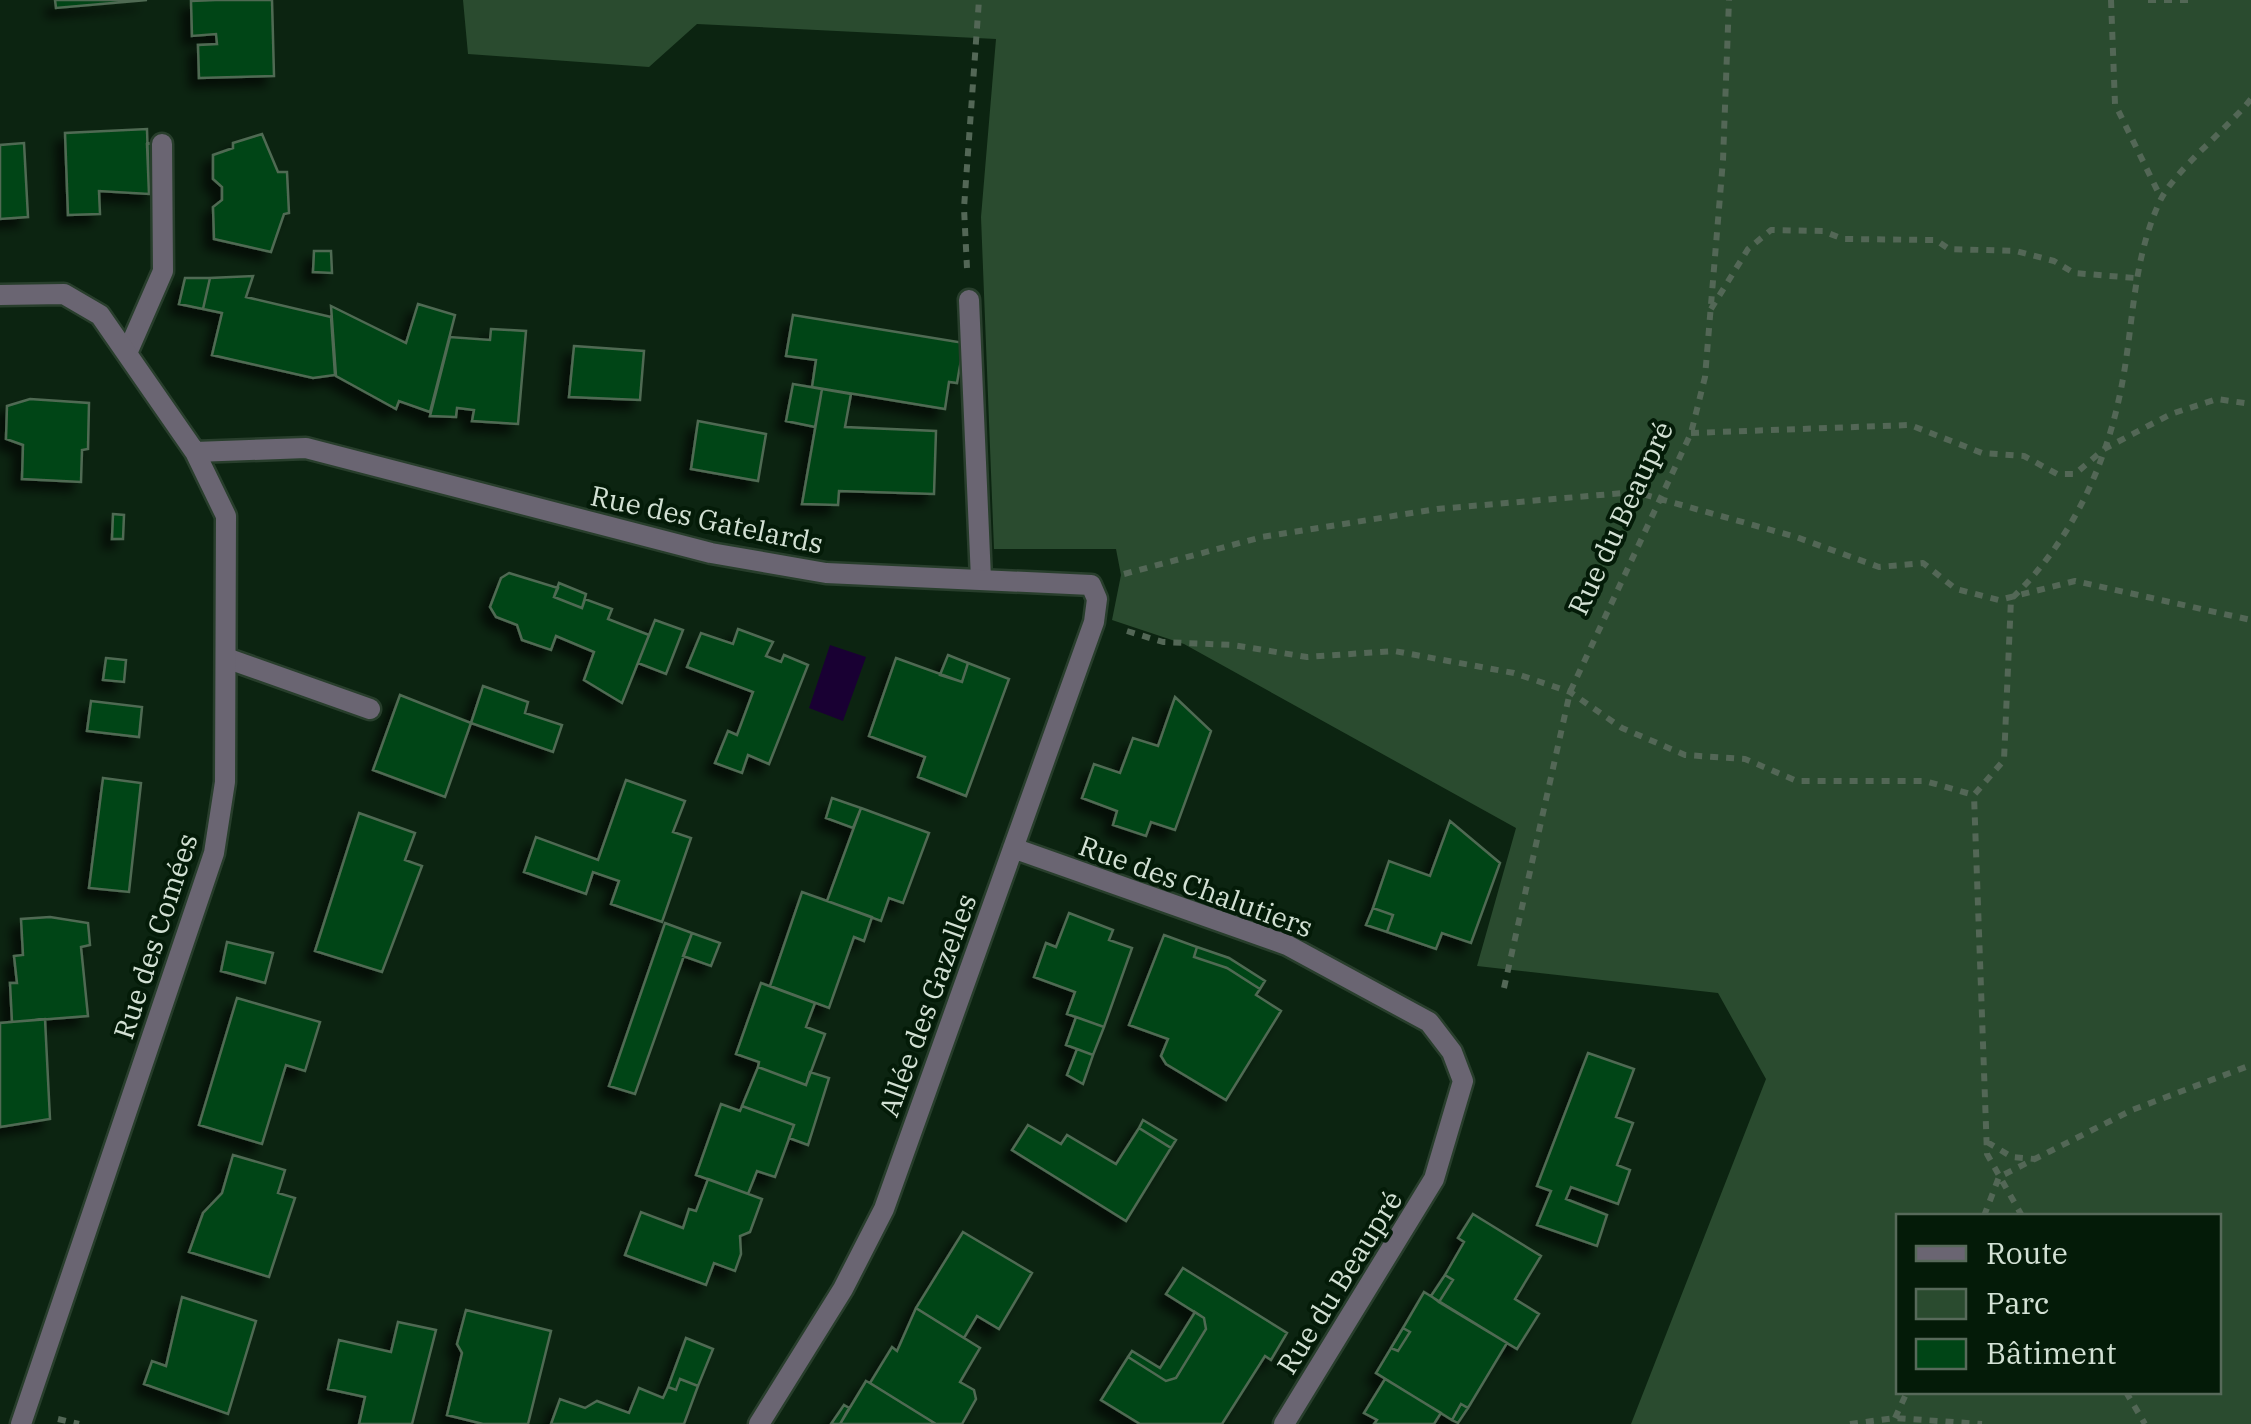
<svg xmlns="http://www.w3.org/2000/svg" width="2251" height="1424" viewBox="0 0 2251 1424" font-family="'IBM Plex Serif',serif">
<defs>
<filter id="shadow"><feDropShadow dx="-9" dy="9" stdDeviation="5" flood-color="#0009"/></filter>
</defs>
<rect width="100%" height="100%" fill="#0c2411"/>
<path fill="#2a4b2f" fill-rule="evenodd" d="M 463,0 L 2251,0 L 2251,1424 L 1631,1424 L 1766,1079 L 1718,993 L 1477,966 L 1516,828 L 1184,644 L 1112,620 L 1121,575 L 1116,549 L 994,549 L 981,217 L 996,39 L 697,24 L 649,67 L 468,54 ZM 1898,1216 L 2218,1216 L 2218,1392 L 1898,1392 Z"/>
<path fill="#190033" d="M 830,645 L 866,657 L 843,721 L 809,708 Z"/>
<path fill="#004516" stroke="#506a53" stroke-width="2.5" filter="url(#shadow)" d="M 55,0 L 147,0 L 56,8 Z
M 216,0 L 272,0 L 274,76 L 199,78 L 198,45 L 217,44 L 216,34 L 192,36 L 191,1 Z
M 147,129 L 149,194 L 99,191 L 100,214 L 68,215 L 65,133 Z
M 262,134 L 278,172 L 287,172 L 289,213 L 284,214 L 271,252 L 214,239 L 213,207 L 222,200 L 222,187 L 213,179 L 213,155 L 233,148 L 233,143 Z
M 24,143 L 28,217 L 0,219 L 0,145 Z
M 152,143 L 153,194 L 149,194 L 147,144 Z
M 314,251 L 331,251 L 332,273 L 313,272 Z
M 253,276 L 246,297 L 331,317 L 335,375 L 313,378 L 212,355 L 222,313 L 203,309 L 210,278 Z
M 185,278 L 210,278 L 203,309 L 179,304 Z
M 418,304 L 455,315 L 430,412 L 399,401 L 396,409 L 336,376 L 331,306 L 406,343 Z
M 793,315 L 964,343 L 957,383 L 949,382 L 945,409 L 812,387 L 816,360 L 786,356 Z
M 491,329 L 526,331 L 518,424 L 472,421 L 474,410 L 457,408 L 456,417 L 430,416 L 450,337 L 490,340 Z
M 574,346 L 644,351 L 640,400 L 569,397 Z
M 793,384 L 822,389 L 815,427 L 786,421 Z
M 822,389 L 851,394 L 845,427 L 936,431 L 934,494 L 839,491 L 838,505 L 802,504 Z
M 30,399 L 89,403 L 88,449 L 82,450 L 81,482 L 22,479 L 23,445 L 6,439 L 7,406 Z
M 698,421 L 766,434 L 758,481 L 691,469 Z
M 113,514 L 124,515 L 123,539 L 112,539 Z
M 509,573 L 558,588 L 554,597 L 582,608 L 585,599 L 612,609 L 608,619 L 649,635 L 622,703 L 584,680 L 594,652 L 556,636 L 551,650 L 522,640 L 517,625 L 496,617 L 490,607 L 501,578 Z
M 559,583 L 586,594 L 582,608 L 554,597 Z
M 655,620 L 683,630 L 666,674 L 638,663 Z
M 738,629 L 773,642 L 766,656 L 781,662 L 784,655 L 808,665 L 769,764 L 748,755 L 742,773 L 715,763 L 728,731 L 737,735 L 753,692 L 687,667 L 701,633 L 733,644 Z
M 948,655 L 968,663 L 962,682 L 940,675 Z
M 106,658 L 126,660 L 124,682 L 103,680 Z
M 896,658 L 962,682 L 968,663 L 1009,679 L 966,796 L 918,777 L 925,757 L 869,736 Z
M 483,686 L 528,702 L 525,713 L 562,725 L 553,752 L 471,723 Z
M 400,695 L 471,723 L 445,797 L 373,770 Z
M 1175,697 L 1211,731 L 1175,830 L 1151,822 L 1146,836 L 1113,825 L 1117,811 L 1082,798 L 1094,764 L 1120,773 L 1133,738 L 1158,746 Z
M 91,701 L 142,707 L 139,737 L 87,731 Z
M 103,778 L 141,783 L 129,892 L 89,888 Z
M 626,780 L 685,801 L 673,832 L 691,838 L 662,922 L 611,904 L 619,881 L 593,872 L 586,894 L 524,872 L 536,837 L 598,860 Z
M 832,798 L 861,808 L 853,828 L 826,818 Z
M 861,808 L 929,833 L 903,903 L 889,898 L 881,921 L 827,901 Z
M 359,813 L 415,833 L 405,860 L 422,866 L 382,972 L 315,951 Z
M 1450,821 L 1500,863 L 1471,943 L 1442,933 L 1436,949 L 1387,932 L 1393,915 L 1373,908 L 1389,861 L 1430,876 Z
M 802,892 L 872,917 L 864,941 L 854,937 L 829,1008 L 770,986 Z
M 1373,908 L 1393,915 L 1387,932 L 1366,925 Z
M 1069,913 L 1113,930 L 1109,940 L 1132,948 L 1104,1027 L 1067,1014 L 1075,992 L 1034,977 L 1046,943 L 1056,947 Z
M 50,917 L 88,923 L 90,945 L 81,947 L 88,1016 L 12,1022 L 10,983 L 17,983 L 14,956 L 23,955 L 21,919 Z
M 665,923 L 692,933 L 635,1094 L 609,1086 Z
M 692,933 L 720,943 L 711,966 L 683,956 Z
M 1164,935 L 1197,947 L 1194,957 L 1227,968 L 1260,989 L 1256,995 L 1281,1011 L 1226,1100 L 1166,1064 L 1161,1056 L 1168,1039 L 1129,1025 Z
M 227,942 L 273,953 L 265,983 L 221,971 Z
M 1197,947 L 1229,958 L 1265,981 L 1260,989 L 1227,968 L 1194,957 Z
M 761,983 L 815,1003 L 806,1027 L 825,1034 L 806,1085 L 758,1067 L 759,1062 L 736,1054 Z
M 237,998 L 320,1022 L 305,1071 L 286,1065 L 262,1144 L 199,1125 Z
M 1076,1017 L 1104,1027 L 1093,1055 L 1066,1045 Z
M 45,1019 L 50,1119 L 0,1127 L 0,1023 Z
M 1077,1049 L 1093,1055 L 1083,1084 L 1067,1075 Z
M 1588,1053 L 1634,1069 L 1616,1117 L 1633,1123 L 1617,1165 L 1630,1170 L 1618,1204 L 1571,1187 L 1566,1199 L 1607,1215 L 1597,1246 L 1537,1225 L 1551,1191 L 1537,1186 Z
M 758,1067 L 806,1085 L 810,1072 L 829,1078 L 808,1145 L 789,1138 L 794,1125 L 742,1106 Z
M 721,1104 L 740,1111 L 742,1106 L 794,1125 L 775,1177 L 757,1171 L 748,1194 L 696,1175 Z
M 1143,1120 L 1176,1140 L 1171,1148 L 1139,1128 Z
M 1028,1125 L 1061,1144 L 1067,1135 L 1116,1164 L 1139,1128 L 1171,1148 L 1126,1221 L 1012,1150 Z
M 233,1155 L 285,1170 L 278,1193 L 295,1198 L 269,1277 L 189,1252 L 203,1213 L 222,1193 Z
M 708,1179 L 762,1199 L 750,1232 L 740,1236 L 741,1254 L 735,1271 L 714,1263 L 706,1285 L 625,1255 L 641,1212 L 683,1228 L 689,1209 L 696,1211 Z
M 1473,1214 L 1541,1256 L 1515,1299 L 1539,1314 L 1517,1349 L 1439,1302 L 1453,1280 L 1445,1275 L 1464,1242 L 1458,1238 Z
M 963,1232 L 1032,1273 L 999,1329 L 977,1316 L 964,1338 L 916,1308 Z
M 1183,1268 L 1287,1333 L 1271,1360 L 1265,1356 L 1222,1424 L 1140,1424 L 1101,1400 L 1128,1357 L 1166,1381 L 1176,1378 L 1206,1329 L 1204,1318 L 1166,1294 Z
M 1445,1275 L 1453,1280 L 1439,1302 L 1431,1296 Z
M 1424,1292 L 1507,1343 L 1468,1408 L 1461,1404 L 1452,1420 L 1376,1373 L 1391,1348 L 1398,1351 L 1410,1332 L 1403,1328 Z
M 182,1297 L 256,1321 L 228,1414 L 144,1384 L 152,1361 L 166,1366 Z
M 916,1308 L 980,1348 L 960,1382 L 974,1390 L 976,1399 L 962,1424 L 936,1424 L 870,1383 L 892,1347 L 897,1351 Z
M 466,1310 L 551,1331 L 528,1424 L 483,1424 L 447,1415 L 462,1353 L 457,1344 Z
M 1195,1312 L 1204,1318 L 1206,1329 L 1176,1378 L 1166,1381 L 1128,1357 L 1132,1351 L 1160,1368 Z
M 398,1322 L 436,1330 L 412,1424 L 359,1424 L 365,1397 L 328,1389 L 339,1340 L 391,1352 Z
M 1403,1328 L 1410,1332 L 1398,1351 L 1391,1348 Z
M 686,1338 L 713,1349 L 698,1386 L 680,1379 L 676,1390 L 668,1387 Z
M 680,1379 L 698,1386 L 684,1424 L 551,1424 L 560,1399 L 585,1408 L 597,1401 L 629,1413 L 639,1388 L 663,1398 L 668,1387 L 676,1390 Z
M 1385,1379 L 1441,1413 L 1434,1424 L 1374,1424 L 1377,1420 L 1364,1413 Z
M 866,1381 L 870,1383 L 936,1424 L 840,1424 Z
M 1461,1404 L 1468,1408 L 1458,1423 L 1452,1420 Z
M 844,1405 L 849,1408 L 840,1424 L 831,1424 Z"/>
<g fill="none" stroke-linecap="round" stroke-linejoin="round">
<g stroke="#283e2c" stroke-width="25">
<path id="service" d="M 969,300 L 981,579
M 128,351 L 163,271 L 162,144
M 226,658 L 370,709"/>
</g>
<g stroke="#283e2c" stroke-width="25">
<path id="minor" d="M 0,295 L 64,294 L 100,315 L 195,452 L 226,516 L 225,782 L 214,853 L 21,1424
M 195,452 L 306,448 L 711,553 L 826,573 L 1091,585 L 1097,599 L 1094,622 L 884,1209 L 843,1289 L 759,1424
M 1013,848 L 1287,945 L 1429,1022 L 1452,1052 L 1463,1081 L 1434,1179 L 1284,1424"/>
</g>
<path stroke="#536756" stroke-width="6" stroke-dasharray="8 8" stroke-linecap="butt" d="M 2111,0 L 2115,104 L 2161,198
M 2148,0 L 2195,0
M 967,268 L 964,208 L 979,0
M 1711,309 L 1748,249 L 1771,230 L 1823,231 L 1843,239 L 1936,240 L 1949,249 L 2016,251 L 2054,261 L 2074,273 L 2135,278
M 1691,433 L 1910,425 L 1982,453 L 2024,456 L 2057,474 L 2075,474 L 2104,449 L 2171,414 L 2217,399 L 2251,404
M 1124,574 L 1262,537 L 1437,509 L 1635,492 L 1796,537 L 1879,567 L 1923,563 L 1956,589 L 1999,600 L 2075,581 L 2251,620
M 1127,631 L 1163,642 L 1233,645 L 1307,657 L 1394,651 L 1514,673 L 1570,692 L 1622,728 L 1685,755 L 1745,759 L 1797,781 L 1925,781 L 1974,795
M 1504,988 L 1570,692 L 1691,433 L 1705,377 L 1723,160 L 1729,0
M 1987,1142 L 2012,1157 L 2035,1159
M 1984,1216 L 1999,1177 L 2132,1110 L 2251,1065
M 2022,1216 L 1987,1154 L 1974,795 L 2004,760 L 2011,599 C 2068,545 2104,471 2120,394 C 2134,329 2131,263 2160,201 C 2174,171 2228,128 2251,99
M 2126,1392 L 2145,1424
M 1895,1418 L 1907,1392
M 58,1419 L 79,1424
M 1850,1424 L 1895,1418 L 1982,1424"/>
<use href="#service" stroke="#6a6572" stroke-width="20"/>
<use href="#minor" stroke="#6a6572" stroke-width="20"/>
</g>
<g text-anchor="middle" dominant-baseline="central" stroke-width="8" stroke-linejoin="round" paint-order="stroke">
<g font-size="28" fill="#d3e1d4" stroke="#041b08">
<text transform="translate(1620 518) rotate(-65)">Rue du Beaupré</text>
<text transform="translate(707 519) rotate(12)">Rue des Gatelards</text>
<text transform="translate(1196 886) rotate(20)">Rue des Chalutiers</text>
<text transform="translate(155 936) rotate(-72)">Rue des Comées</text>
<text transform="translate(927 1005) rotate(-70)">Allée des Gazelles</text>
<text transform="translate(1339 1282) rotate(-58)">Rue du Beaupré</text>
</g>
</g>
<rect x="1896" y="1214" width="325" height="180" fill="#041b08" stroke="#576a5a" stroke-width="2.5"/>
<rect x="1916" y="1246" width="50" height="15" fill="#6a6572" stroke="#576a5a" stroke-width="2.5"/>
<text x="1986" y="1264" font-size="30" fill="#d3e1d4">Route</text>
<rect x="1916" y="1289" width="50" height="30" fill="#2a4b2f" stroke="#576a5a" stroke-width="2.5"/>
<text x="1986" y="1314" font-size="30" fill="#d3e1d4">Parc</text>
<rect x="1916" y="1339" width="50" height="30" fill="#004516" stroke="#576a5a" stroke-width="2.5"/>
<text x="1986" y="1364" font-size="30" fill="#d3e1d4">Bâtiment</text>
</svg>
